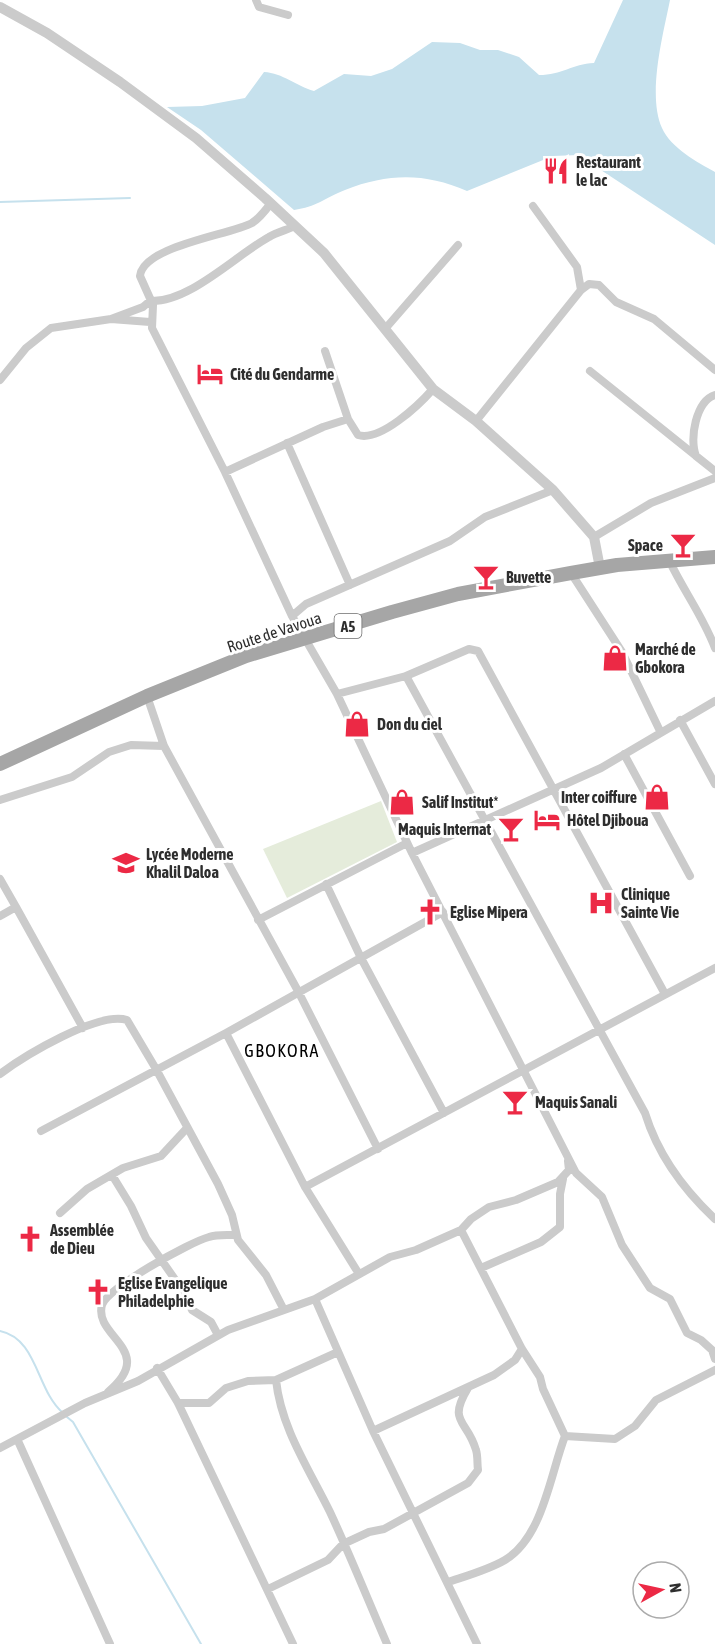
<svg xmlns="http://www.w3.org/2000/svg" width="715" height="1644" viewBox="0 0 715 1644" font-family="'Asap Condensed',sans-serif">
<rect width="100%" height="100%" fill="#fff"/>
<path fill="#e5ecdb" d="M 381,801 L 397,842 L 287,898 L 263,849 Z"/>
<path fill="#c6e1ed" d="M 623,0 L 670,0 C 663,35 647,95 662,128 C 671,148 697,162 715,172 L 715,245 L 578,155 L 553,156 L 467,191 C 425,173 389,173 345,190 C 325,198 316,207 294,210 L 201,130 L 167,107 L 202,106 L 245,98 L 264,72 C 283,73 296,86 314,91 L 344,74 L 371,76 L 392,69 L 432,42 L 460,43 L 480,50 L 498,50 L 519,57 L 539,75 C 562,75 572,64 594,63 Z"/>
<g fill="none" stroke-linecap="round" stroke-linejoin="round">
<path stroke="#c6e1ed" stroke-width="2" d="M 0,202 L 130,198
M 0,1331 C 38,1339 36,1390 63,1413
M 67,1417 L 73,1422 L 201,1644"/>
<path stroke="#cbcbcb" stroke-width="8" d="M 256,0 L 259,7 L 288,15
M 271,203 C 265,211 260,218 252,223 C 230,235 143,246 140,276 L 153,305 L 152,328 L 225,472 L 292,616 L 337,694 L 412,853 L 576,1173 L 602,1197 L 622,1245 L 650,1288 L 670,1299 L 687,1333 L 701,1340 L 712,1350 L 715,1359
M 533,206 L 577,267 L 581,290
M 111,319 L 143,307 L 150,301 C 189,303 236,255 269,237 C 277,232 287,230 295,226
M 385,329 L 458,245
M 325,351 L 348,419
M 590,371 L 696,456
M 0,380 L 26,348 L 51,328 L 111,319 L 150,322
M 715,395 C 696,401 689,439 696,456 L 715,471
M 476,421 L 581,290 L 589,284 L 599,285 L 616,302 L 654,319 L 715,370
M 287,443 L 350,585
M 225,472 L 323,427 L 348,419 L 358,435 C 380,442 419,405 433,389
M 594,537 L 651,503 L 715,478
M 669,560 C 683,590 703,616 715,648
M 571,573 L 622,652 L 660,731
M 292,616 L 306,604 L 450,541 L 485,517 L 553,490
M 406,676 L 469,649 L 478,651 L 665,994
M 337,694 L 406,676 L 645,1113 C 658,1155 684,1190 715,1219
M 147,696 L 164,746 L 298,991 L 378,1149
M 680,720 L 715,784
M 624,754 L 690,876
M 0,800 L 72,777 L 109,752 L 131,745 L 164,746
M 412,853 L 601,768 L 715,701
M 0,879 L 16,907 L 0,916
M 326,884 L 361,958 L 444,1113
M 16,907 L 83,1028
M 258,920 L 407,843
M 226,1033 L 305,1187 L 359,1274
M 0,1074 C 24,1056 98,1011 127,1020 L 156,1069 L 218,1184 L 232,1215 L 238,1240 L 266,1275 L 284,1310
M 41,1131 L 226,1033 L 443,912
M 112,1175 L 131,1206 L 146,1238 L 181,1288 L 192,1310 L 211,1322 L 218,1335
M 305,1187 L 715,968
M 60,1213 L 87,1189 L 123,1168 L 161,1156 L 187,1128
M 481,1268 L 541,1242 L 560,1227 L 560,1194 L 563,1179
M 315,1299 L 373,1431 L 477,1644
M 157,1368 L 178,1403 L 293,1644
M 276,1380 C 281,1428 309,1469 330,1512 C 350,1555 368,1600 387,1644
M 108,1392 C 158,1350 93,1337 102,1305 C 107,1288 190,1242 209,1237 C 217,1234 227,1235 236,1235
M 178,1403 L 209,1403 L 226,1388 L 248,1381 L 276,1380 L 338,1352
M 373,1431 L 494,1375 L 515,1360 L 522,1349
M 565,1436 L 615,1439 L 635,1426 L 656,1400 L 715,1370
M 18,1441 L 110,1644
M 0,1448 L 85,1403 L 138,1381 L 228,1330 L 315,1299 L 390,1257 L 416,1250 L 461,1230 L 471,1219 L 489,1207 L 516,1200 L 558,1182 L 569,1170 L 568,1161
M 448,1582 C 466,1576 488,1570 505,1560 C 543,1537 550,1475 565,1436 L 543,1389 L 540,1377 L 522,1349 L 461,1230
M 268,1589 L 328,1560 L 343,1544 L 369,1532 L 384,1529 L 468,1483 L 478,1470 C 477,1464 478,1456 476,1450 C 467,1419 447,1423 468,1388"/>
<path stroke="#cbcbcb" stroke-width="10" d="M 0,7 L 47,33 L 120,82 L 196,138 L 265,198 L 324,253 L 433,389 L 476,421 L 553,490 L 594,537 L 600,568"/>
<path stroke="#a6a6a6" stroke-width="14" d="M 0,764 L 147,696 L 246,656 L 392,612 L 458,594 L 571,573 L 617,565 L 715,557"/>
</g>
<defs>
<g id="restaurant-bare" transform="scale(2.07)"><path d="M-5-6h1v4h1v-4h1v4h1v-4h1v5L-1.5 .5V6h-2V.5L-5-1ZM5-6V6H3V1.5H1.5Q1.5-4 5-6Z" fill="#ec2945" stroke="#fff" stroke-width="2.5" paint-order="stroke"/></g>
<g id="hotel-bare" transform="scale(2.07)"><path d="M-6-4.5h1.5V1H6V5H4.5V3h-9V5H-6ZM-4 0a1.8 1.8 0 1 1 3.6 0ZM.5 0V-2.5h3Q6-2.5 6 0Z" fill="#ec2945" stroke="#fff" stroke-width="2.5" paint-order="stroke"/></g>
<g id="bar-bare" transform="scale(2.07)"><path d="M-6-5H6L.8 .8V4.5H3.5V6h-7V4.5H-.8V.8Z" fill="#ec2945" stroke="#fff" stroke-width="2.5" paint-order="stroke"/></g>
<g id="shop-bare" transform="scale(2.07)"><path d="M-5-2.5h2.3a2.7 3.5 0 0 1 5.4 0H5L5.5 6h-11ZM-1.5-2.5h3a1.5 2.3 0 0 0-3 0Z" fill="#ec2945" stroke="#fff" stroke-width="2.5" paint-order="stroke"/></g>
<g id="school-bare" transform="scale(2.07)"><path d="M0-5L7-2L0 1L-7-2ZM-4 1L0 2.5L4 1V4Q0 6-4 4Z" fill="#ec2945" stroke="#fff" stroke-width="2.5" paint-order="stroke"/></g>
<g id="hospital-bare" transform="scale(2.07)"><path d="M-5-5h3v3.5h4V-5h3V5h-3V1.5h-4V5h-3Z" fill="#ec2945" stroke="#fff" stroke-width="2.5" paint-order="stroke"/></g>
<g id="church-bare" transform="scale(2.07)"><path d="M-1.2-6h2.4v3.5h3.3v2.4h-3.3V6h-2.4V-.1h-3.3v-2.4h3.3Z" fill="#ec2945" stroke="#fff" stroke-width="2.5" paint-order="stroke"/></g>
</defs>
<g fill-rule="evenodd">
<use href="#restaurant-bare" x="556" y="171"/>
<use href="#hotel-bare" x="210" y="374"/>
<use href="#bar-bare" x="683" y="545"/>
<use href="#bar-bare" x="486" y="577"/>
<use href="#shop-bare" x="615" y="658"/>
<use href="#shop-bare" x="357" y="724"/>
<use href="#shop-bare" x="657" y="797"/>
<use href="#shop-bare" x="402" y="802"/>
<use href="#hotel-bare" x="547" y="820"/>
<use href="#bar-bare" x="511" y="829"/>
<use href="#school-bare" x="126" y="863"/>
<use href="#hospital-bare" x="601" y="903"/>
<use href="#church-bare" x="430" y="912"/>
<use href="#bar-bare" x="515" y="1102"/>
<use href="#church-bare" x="30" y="1239"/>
<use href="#church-bare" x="98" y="1292"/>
</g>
<g text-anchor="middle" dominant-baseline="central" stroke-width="6" stroke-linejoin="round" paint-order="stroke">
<rect fill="#fff" stroke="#6d6d6d" stroke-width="1.5" x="334.5" y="614" width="27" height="24" rx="4.5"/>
<g font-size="15" font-weight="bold" fill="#2e2e2e">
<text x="348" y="626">A5</text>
</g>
<g font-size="16" font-weight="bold" fill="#2e2e2e" stroke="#fff" text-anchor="start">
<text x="576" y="162">Restaurant<tspan x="576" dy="18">le lac</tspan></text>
<text x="230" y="374">Cité du Gendarme</text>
<text x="663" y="545" text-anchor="end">Space</text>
<text x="506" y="577">Buvette</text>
<text x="635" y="649">Marché de<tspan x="635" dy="18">Gbokora</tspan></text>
<text x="377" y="724">Don du ciel</text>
<text x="637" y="797" text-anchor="end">Inter coiffure</text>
<text x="422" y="802">Salif Institut*</text>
<text x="567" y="820">Hôtel Djiboua</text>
<text x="491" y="829" text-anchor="end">Maquis Internat</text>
<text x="146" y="854">Lycée Moderne<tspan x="146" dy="18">Khalil Daloa</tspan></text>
<text x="621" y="894">Clinique<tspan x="621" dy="18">Sainte Vie</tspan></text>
<text x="450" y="912">Eglise Mipera</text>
<text x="535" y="1102">Maquis Sanali</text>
<text x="50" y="1230">Assemblée<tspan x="50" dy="18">de Dieu</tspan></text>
<text x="118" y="1283">Eglise Evangelique<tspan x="118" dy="18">Philadelphie</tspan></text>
</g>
<g font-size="16" fill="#2e2e2e" stroke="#fff">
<text transform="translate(274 632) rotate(-18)">Route de Vavoua</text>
</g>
<g font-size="18" letter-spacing="1.5" fill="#000" stroke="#fff">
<text x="282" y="1050">GBOKORA</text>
</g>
</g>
<g transform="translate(661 1590) rotate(82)"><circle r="28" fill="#ffffff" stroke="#ababab" stroke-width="1.5"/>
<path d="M0-4.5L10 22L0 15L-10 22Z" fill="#ec2945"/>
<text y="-9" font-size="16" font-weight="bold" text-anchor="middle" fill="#2e2e2e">N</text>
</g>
</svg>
